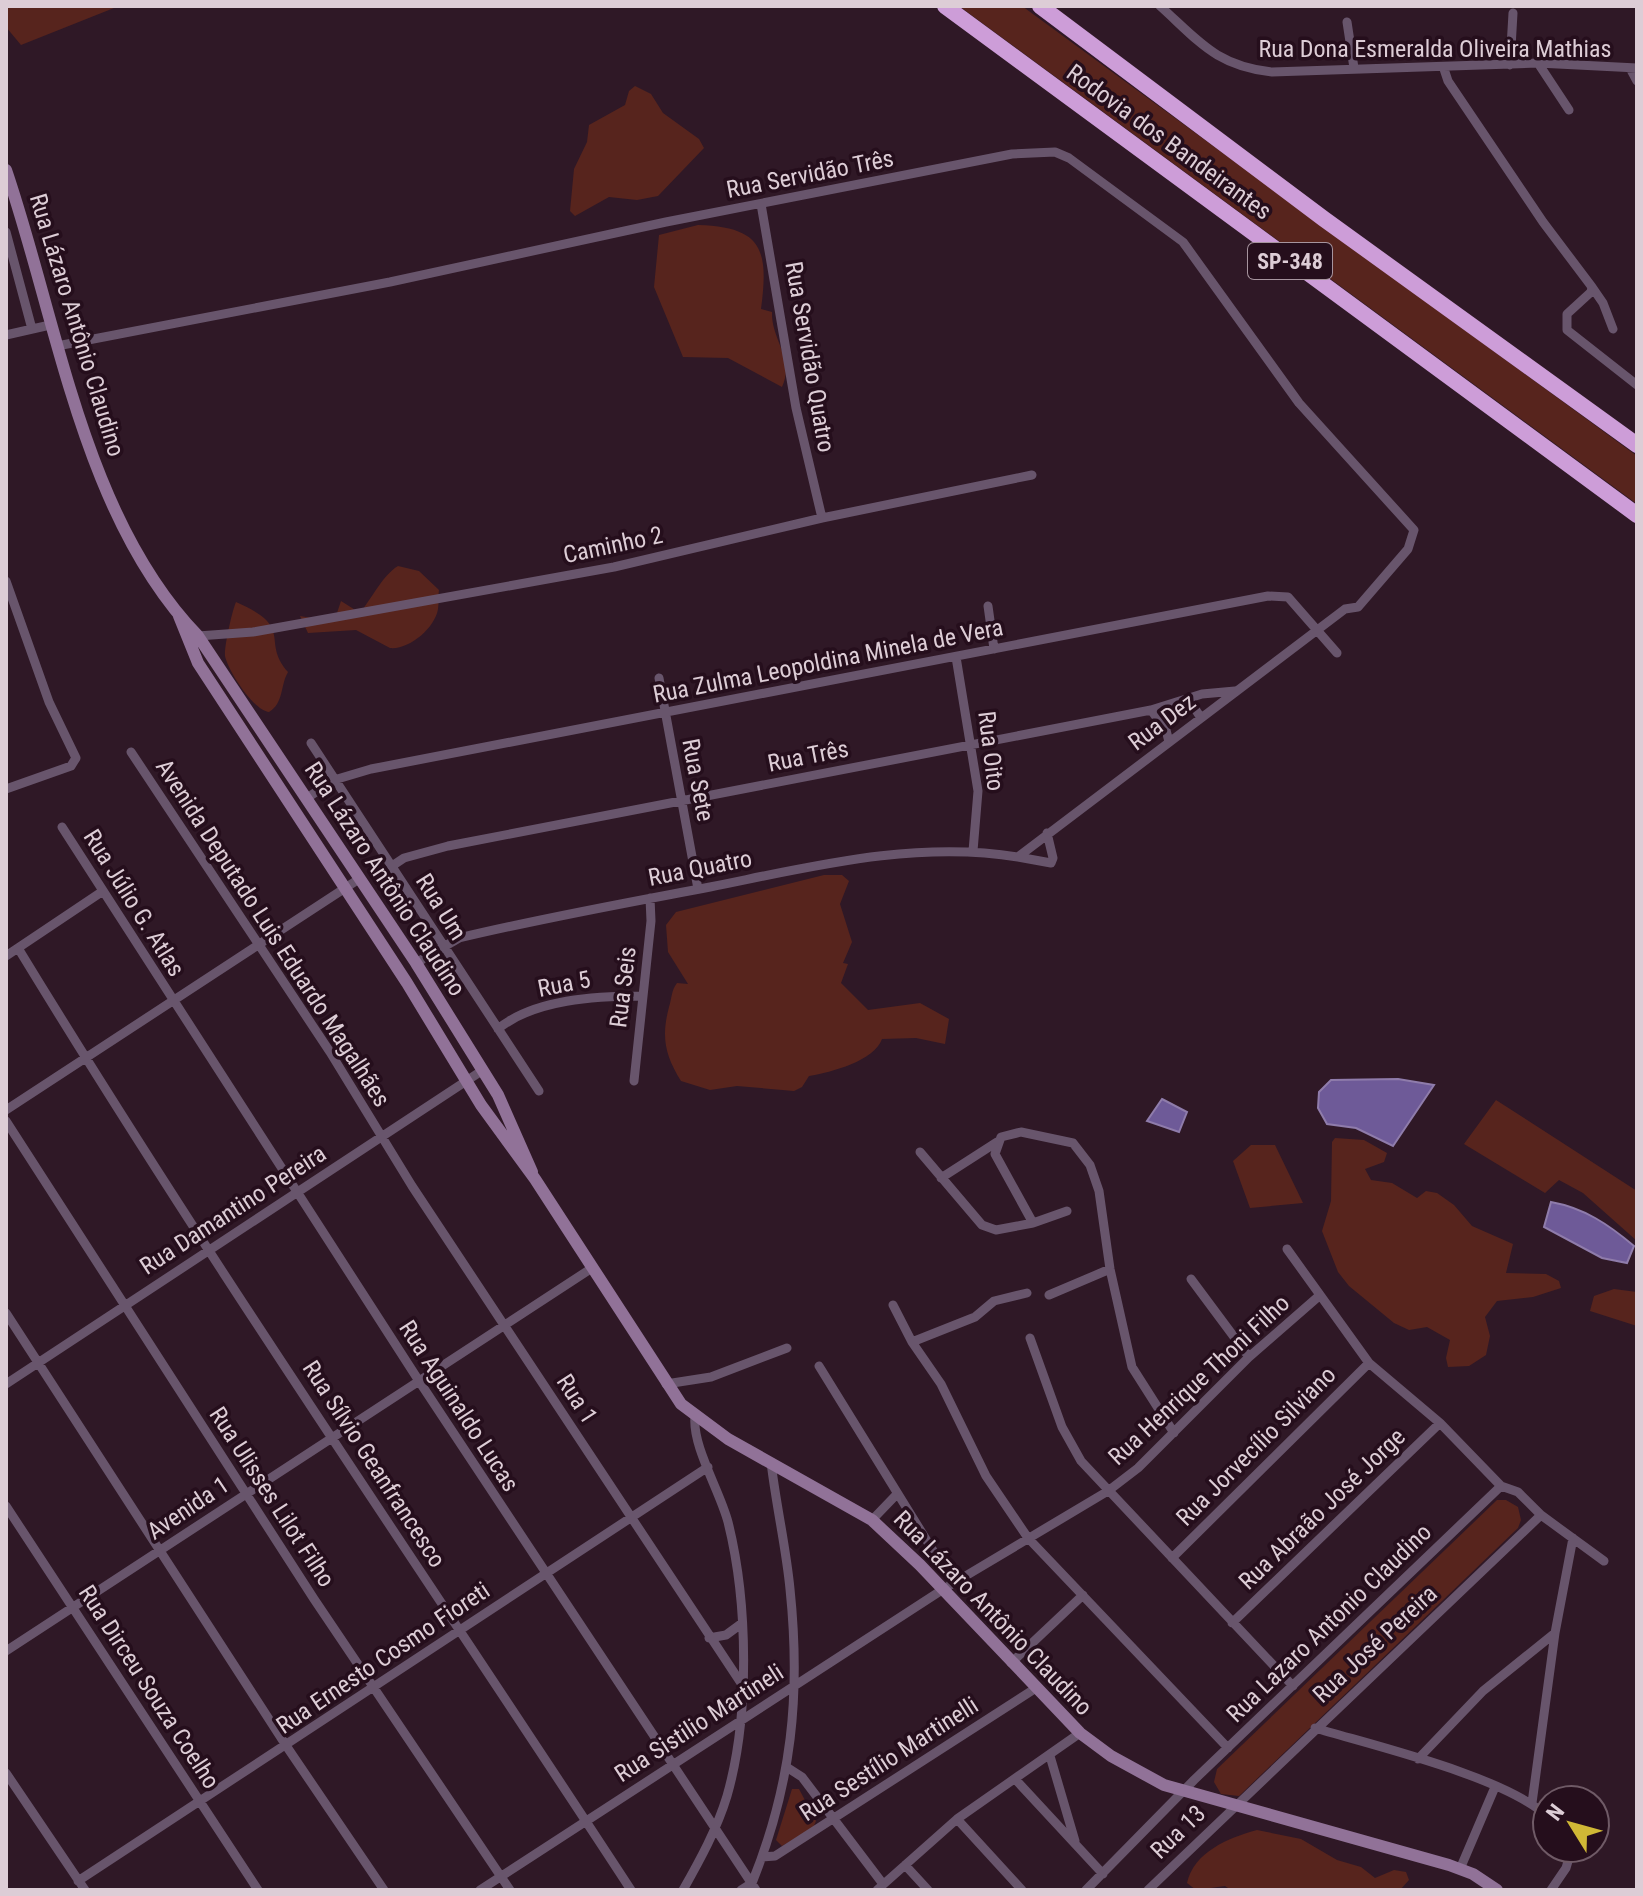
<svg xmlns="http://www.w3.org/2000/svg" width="1643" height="1896" viewBox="0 0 1643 1896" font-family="'Roboto Condensed',sans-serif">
<rect width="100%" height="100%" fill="#2f1826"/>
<path fill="#57241d" d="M 6,6 L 119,6 L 21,45 L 6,27 Z
M 959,6 L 1022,6 L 1637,456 L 1637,504 Z
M 635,86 L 651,94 L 663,113 L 699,139 L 704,148 L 658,196 L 637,200 L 609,197 L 575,216 L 570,211 L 574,169 L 587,142 L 589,125 L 625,105 L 629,91 Z
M 698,225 C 762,227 769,249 761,309 L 772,312 C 771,339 795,359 782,387 L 728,358 L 683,357 L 654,287 L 659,235 Z
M 398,566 L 419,571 L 439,590 C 438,597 439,603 438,609 C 435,628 409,650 390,648 L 356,630 L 308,633 L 300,616 L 334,622 L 341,601 L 360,613 C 372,598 383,575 398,566 Z
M 236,602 C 296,628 260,640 288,672 C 280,686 284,703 269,712 C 254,711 228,671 225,656 C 224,646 233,608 236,602 Z
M 824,875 L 842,875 L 849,881 L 840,904 L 852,942 L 843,963 L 848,964 L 841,983 L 868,1010 L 920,1003 L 949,1019 L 945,1044 L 916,1038 L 882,1039 C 874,1061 832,1072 809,1076 L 802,1087 L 794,1091 L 737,1086 L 710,1090 L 681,1081 C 665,1055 661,1037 669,1007 C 672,998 671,991 677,983 L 688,984 L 668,952 L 666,925 L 676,912 Z
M 1496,1100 L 1637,1191 L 1637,1241 L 1583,1193 L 1559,1180 L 1545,1193 L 1464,1144 Z
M 1335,1138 L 1364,1140 L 1387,1153 L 1384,1162 L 1365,1169 L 1371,1180 L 1392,1183 L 1417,1198 L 1426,1191 L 1437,1193 L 1454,1205 L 1472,1226 L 1513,1244 L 1506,1273 L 1546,1274 L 1559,1281 L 1561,1288 L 1533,1297 L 1497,1301 L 1485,1317 L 1490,1336 L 1486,1355 L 1469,1366 L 1448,1367 L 1446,1358 L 1450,1340 L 1427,1327 L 1409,1330 L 1394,1323 L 1349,1286 L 1338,1272 L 1322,1231 L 1331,1201 L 1332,1142 Z
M 1251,1145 L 1275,1145 L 1303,1203 L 1250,1208 L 1233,1161 Z
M 1614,1289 L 1637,1292 L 1637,1326 L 1590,1311 L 1594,1296 Z
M 1497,1500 L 1506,1500 L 1518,1507 L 1521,1520 L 1518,1528 L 1239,1796 L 1221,1794 L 1214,1782 L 1217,1769 Z
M 792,1789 L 799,1789 L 816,1821 L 813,1828 L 782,1846 L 776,1840 Z
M 1257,1830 L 1301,1839 L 1337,1860 L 1361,1867 L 1375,1878 L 1394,1870 L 1406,1872 L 1409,1880 L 1400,1890 L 1231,1890 L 1225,1886 L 1196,1890 L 1187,1883 C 1194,1852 1228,1838 1257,1830 Z"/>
<path fill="#6e5a98" stroke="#8f7cab" stroke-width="2" d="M 1398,1079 L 1434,1085 L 1393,1146 L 1356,1128 L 1327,1124 L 1318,1108 L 1319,1092 L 1331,1080 Z
M 1162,1099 L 1187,1112 L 1179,1132 L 1147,1121 Z
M 1551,1202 C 1584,1208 1608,1224 1634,1246 L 1627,1263 L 1602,1258 L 1544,1227 Z"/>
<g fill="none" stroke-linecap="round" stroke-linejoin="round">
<path stroke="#68556c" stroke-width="9" d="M 1160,6 C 1199,41 1216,66 1272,72 L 1538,63 L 1637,68
M 1347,22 L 1354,68
M 1538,63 L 1569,110
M 1510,65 L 1513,13
M 1630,68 L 1637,81
M 1444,69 L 1448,81 L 1543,222 L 1592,287 L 1591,292 L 1567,314 L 1567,330 L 1637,385
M 761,204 L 796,408 L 822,518
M 6,232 L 32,329
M 1592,287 L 1603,303 L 1613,329
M 6,335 L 50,325
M 57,346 L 390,282 L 666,222 L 1012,154 L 1055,152 L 1069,158 L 1183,242 L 1299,403 L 1414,530 L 1408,549 L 1358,607 L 1345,609 L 1018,857 C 915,840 810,867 710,887 C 626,903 542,918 459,938 L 416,963
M 6,581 L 49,702 L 76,758 L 71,766 L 6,789
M 988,606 L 994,649
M 198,636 L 253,632 L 614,567 L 822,518 L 1032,475
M 956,657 L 978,791 L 973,851
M 659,678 L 698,889
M 1188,698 L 1201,718
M 1151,710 L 1166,730 L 1169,742
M 311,743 L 539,1091
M 131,752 L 330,1052 L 412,1186 L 741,1683
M 307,798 L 334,780 L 371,769 L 1268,596 L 1288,597 L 1337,653
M 62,827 L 419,1381 L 756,1890
M 1018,857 L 1051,863 L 1053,858 L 1047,833
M 392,866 L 404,858 L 448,846 L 1151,710 L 1202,694 L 1235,691
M 18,948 C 213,1268 426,1576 631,1890
M 6,956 L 103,891
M 498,1029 C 534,999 597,996 642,996
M 634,1081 L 651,921 L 650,898
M 6,1110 L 359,879
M 6,1121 L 314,1599 L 510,1890
M 920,1152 L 982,1225 L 996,1230 L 1033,1223
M 941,1178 L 997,1142
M 1067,1211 L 1033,1223 L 995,1154 L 1001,1137 L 1021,1132 L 1073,1143 L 1090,1165 L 1099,1191 L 1110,1269 L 1132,1367 L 1174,1433
M 1287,1249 L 1369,1363 L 1440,1423 L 1501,1486 L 1518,1492 L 1541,1515 L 1604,1561
M 1191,1279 L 1249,1357
M 1049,1295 L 1110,1269
M 893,1305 L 912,1342 L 941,1384 L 986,1476 L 1028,1538 L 1228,1748
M 6,1313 L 287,1747 L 384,1890
M 1030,1338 L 1062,1427 L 1081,1461 L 1293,1686
M 912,1342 L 975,1317 L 994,1301 L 1027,1293
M 819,1366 L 953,1583
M 6,1384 L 483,1070
M 666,1384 L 711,1377 L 787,1348
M 6,1506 L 258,1890
M 872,1520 L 897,1494
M 1172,1558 L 1369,1363
M 1232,1623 L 1440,1423
M 709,1638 L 726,1635 L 741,1624
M 6,1651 L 592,1268
M 1011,1663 L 1083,1595
M 1315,1728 C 1375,1746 1503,1776 1547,1816
M 1050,1756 L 1075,1841
M 1418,1759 L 1483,1691 L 1555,1633
M 788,1768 L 802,1777 L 883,1884
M 6,1773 L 85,1890
M 1015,1779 L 1103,1874
M 1532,1803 L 1555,1633 L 1573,1538
M 957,1819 L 1022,1890
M 762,1857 L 775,1856 L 1036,1688
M 905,1865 L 928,1890
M 1460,1869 L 1495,1787
M 78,1881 L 708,1467
M 480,1890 L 942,1590 L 1108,1491 L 1138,1468 L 1249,1357 L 1319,1296
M 683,1890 C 700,1860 717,1829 727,1796 C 750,1716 748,1602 728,1522 C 720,1491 692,1446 695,1417
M 741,1890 L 752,1883 C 792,1784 801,1695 790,1589 C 786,1547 776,1505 771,1462
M 877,1890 L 957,1819 L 1080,1733
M 1086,1890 L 1194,1780 L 1501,1486
M 1148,1890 L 1541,1515
M 1551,1890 L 1566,1868 L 1572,1848"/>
<path stroke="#917298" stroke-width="12" d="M 6,170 C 58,322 83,517 198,636 L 416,963 L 498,1095 L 532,1172
M 179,616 L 198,663 L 407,983 L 481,1105 L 535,1179 L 681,1404 L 728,1439 L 872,1520 L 920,1565 L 1080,1733 L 1111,1756 L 1164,1785 L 1449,1865 L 1473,1874 L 1497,1890"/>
<path stroke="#cd9dd8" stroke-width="16" d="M 945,6 L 1637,515
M 1040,6 L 1324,219 L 1637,445"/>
</g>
<g text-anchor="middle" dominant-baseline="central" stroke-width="7" stroke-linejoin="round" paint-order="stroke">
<rect fill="#250e1c" stroke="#a6949e" stroke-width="2" x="1248" y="243" width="84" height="36" rx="6"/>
<g font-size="22" font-weight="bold" fill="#ddcdd6">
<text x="1290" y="261">SP-348</text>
</g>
<g font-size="24" fill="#ddcdd6" stroke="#250e1c">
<text x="1435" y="49">Rua Dona Esmeralda Oliveira Mathias</text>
<text transform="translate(1169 142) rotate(36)">Rodovia dos Bandeirantes</text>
<text transform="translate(810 174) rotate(-11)">Rua Servidão Três</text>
<text transform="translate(77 325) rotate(73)">Rua Lázaro Antônio Claudino</text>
<text transform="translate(810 357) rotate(80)">Rua Servidão Quatro</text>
<text transform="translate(613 545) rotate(-12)">Caminho 2</text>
<text transform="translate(828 661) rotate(-11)">Rua Zulma Leopoldina Minela de Vera</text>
<text transform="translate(1162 722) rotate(-37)">Rua Dez</text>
<text transform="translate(991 751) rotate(83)">Rua Oito</text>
<text transform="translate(808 756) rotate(-11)">Rua Três</text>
<text transform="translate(698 780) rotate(79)">Rua Sete</text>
<text transform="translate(700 868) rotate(-11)">Rua Quatro</text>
<text transform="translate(385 879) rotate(57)">Rua Lázaro Antônio Claudino</text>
<text transform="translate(134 903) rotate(58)">Rua Júlio G. Atlas</text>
<text transform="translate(441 907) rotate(58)">Rua Um</text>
<text transform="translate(273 933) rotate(57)">Avenida Deputado Luis Eduardo Magalhães</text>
<text transform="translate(564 984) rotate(-11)">Rua 5</text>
<text transform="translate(623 987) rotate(-83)">Rua Seis</text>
<text transform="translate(233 1210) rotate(-33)">Rua Damantino Pereira</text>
<text transform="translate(1199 1380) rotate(-43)">Rua Henrique Thoni Filho</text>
<text transform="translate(577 1399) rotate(57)">Rua 1</text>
<text transform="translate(459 1406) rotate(57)">Rua Aguinaldo Lucas</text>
<text transform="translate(1256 1446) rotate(-45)">Rua Jorvecílio Silviano</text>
<text transform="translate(374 1464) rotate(57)">Rua Sílvio Geanfrancesco</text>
<text transform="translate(272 1497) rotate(57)">Rua Ulisses Lilot Filho</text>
<text transform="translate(188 1508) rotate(-34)">Avenida 1</text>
<text transform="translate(1322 1509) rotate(-44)">Rua Abraão José Jorge</text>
<text transform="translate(993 1613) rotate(46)">Rua Lázaro Antônio Claudino</text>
<text transform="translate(1329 1623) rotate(-44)">Rua Lazaro Antonio Claudino</text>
<text transform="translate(1375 1644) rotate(-43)">Rua José Pereira</text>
<text transform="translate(383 1658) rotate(-34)">Rua Ernesto Cosmo Fioreti</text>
<text transform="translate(149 1687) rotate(57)">Rua Dirceu Souza Coelho</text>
<text transform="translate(699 1723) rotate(-33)">Rua Sistilio Martineli</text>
<text transform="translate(889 1759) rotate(-33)">Rua Sestílio Martinelli</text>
<text transform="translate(1178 1832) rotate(-44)">Rua 13</text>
</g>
</g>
<rect width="1643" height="1896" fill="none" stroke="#ddcdd6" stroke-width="16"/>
<g transform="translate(1571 1824) rotate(307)"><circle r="38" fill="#250e1c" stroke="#6f5a66" stroke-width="2"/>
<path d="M0-6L14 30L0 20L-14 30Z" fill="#d0b836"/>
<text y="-12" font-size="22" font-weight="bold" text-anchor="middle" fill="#ddcdd6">N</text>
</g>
</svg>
